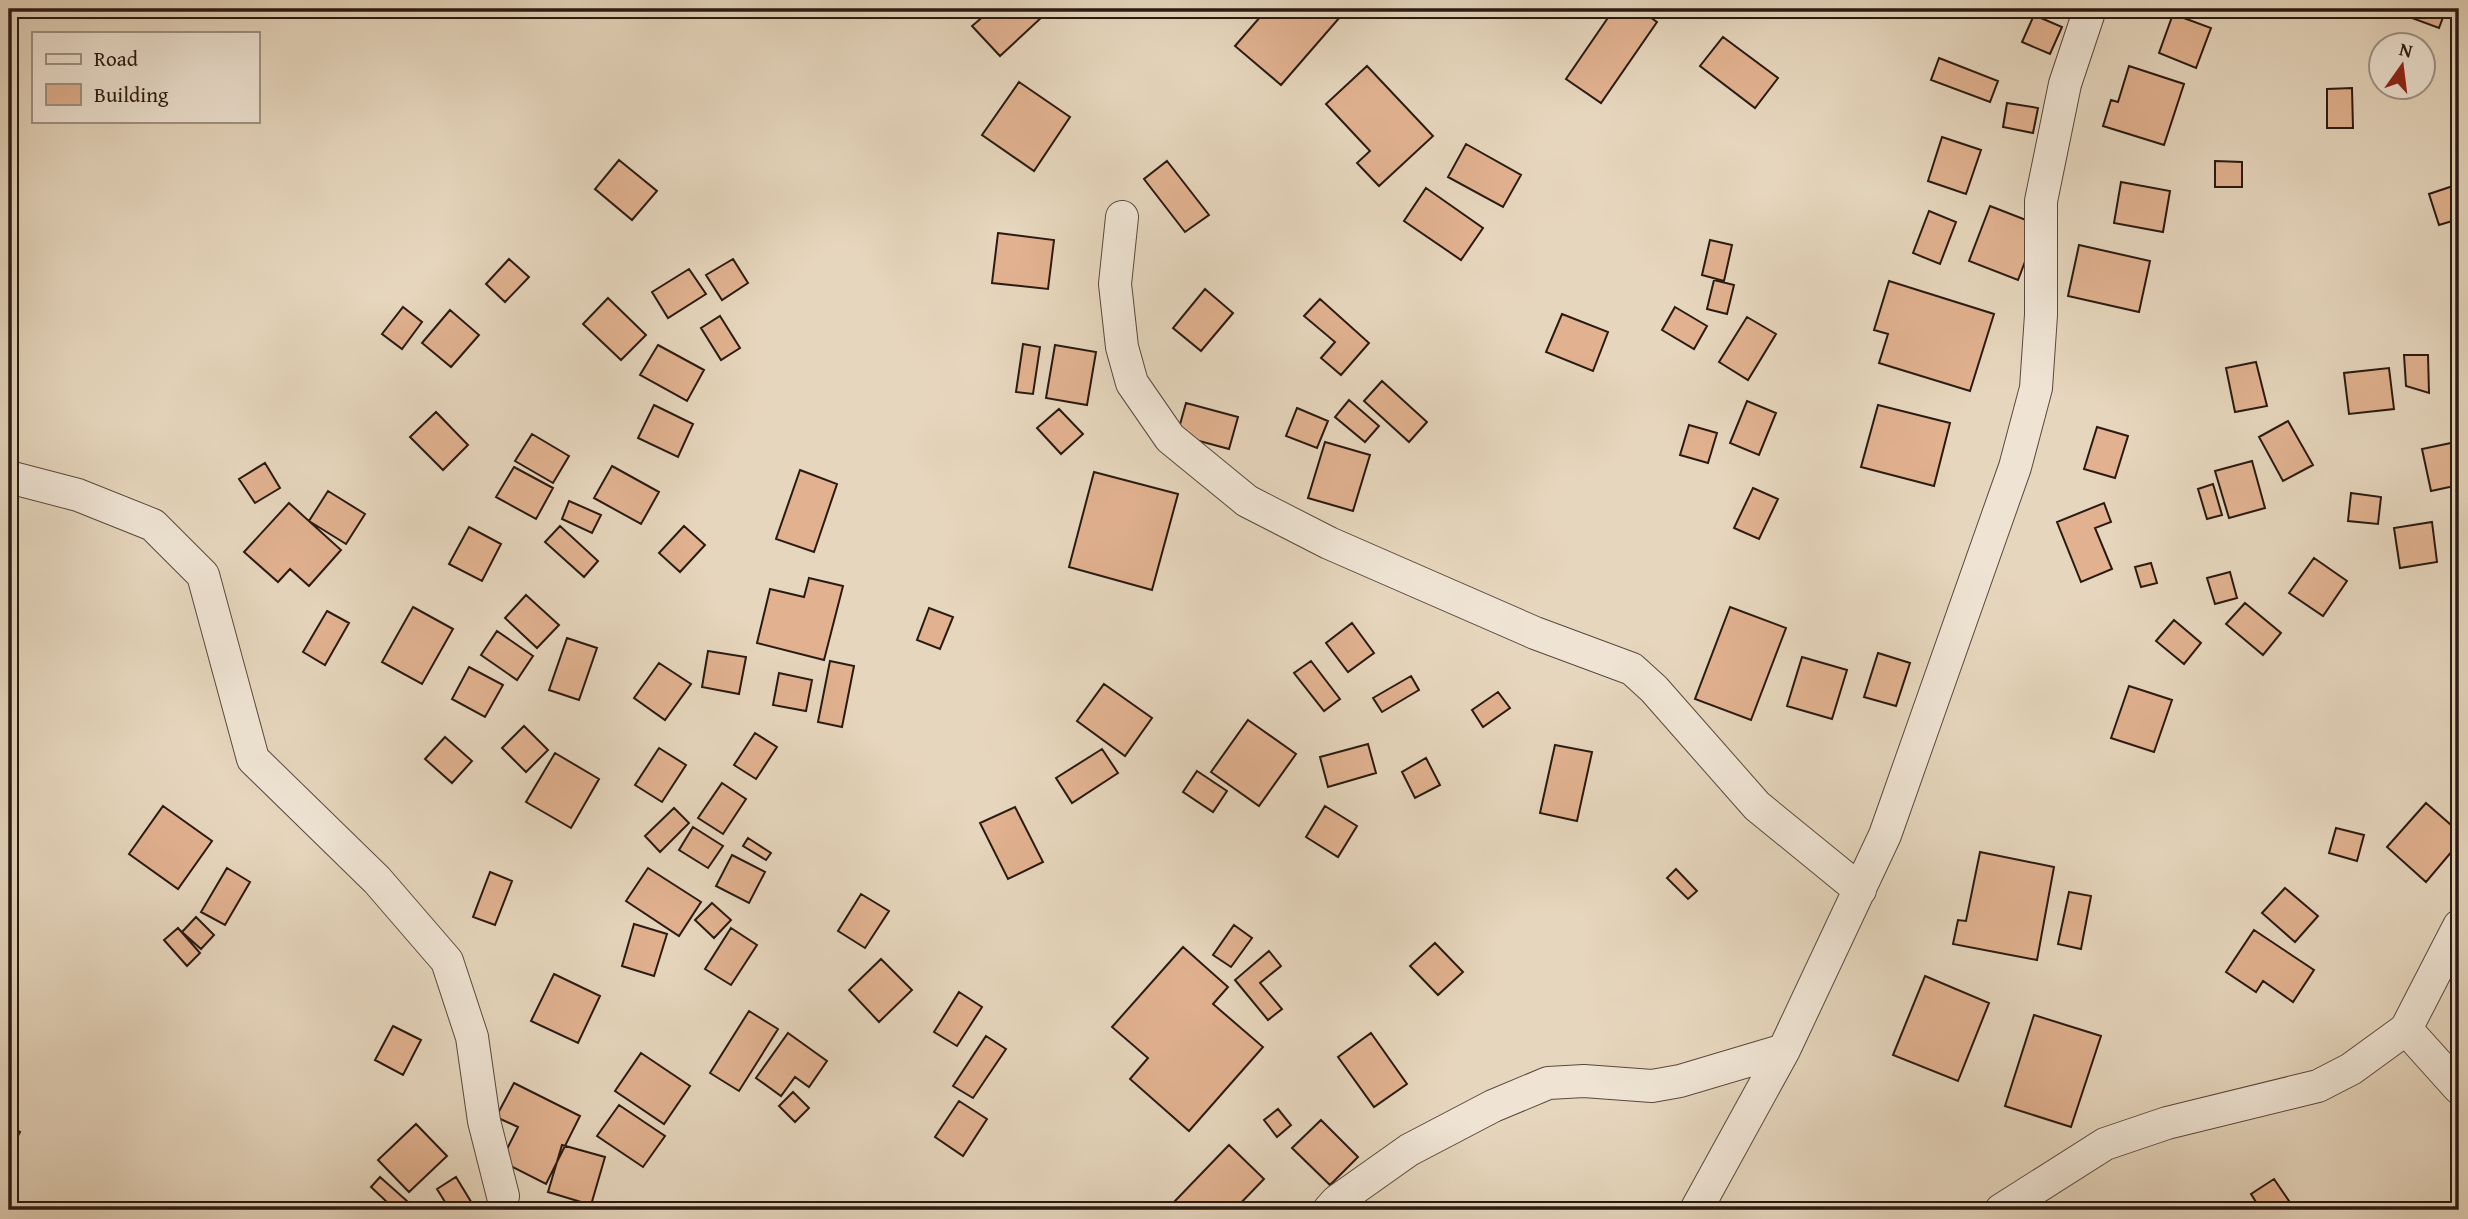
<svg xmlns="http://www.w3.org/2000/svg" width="2468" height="1219" viewBox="0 0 2468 1219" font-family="'Gentium Book Plus',serif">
<rect width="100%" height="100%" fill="#e6d6bd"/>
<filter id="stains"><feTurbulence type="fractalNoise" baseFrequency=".00286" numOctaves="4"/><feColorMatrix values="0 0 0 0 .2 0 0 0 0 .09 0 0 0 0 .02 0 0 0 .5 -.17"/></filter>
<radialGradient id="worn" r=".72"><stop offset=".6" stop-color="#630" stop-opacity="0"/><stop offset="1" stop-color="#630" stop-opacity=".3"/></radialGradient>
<path fill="#e2b290" stroke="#2a1a12" stroke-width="2" d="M 992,9 L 1035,9 L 1042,17 L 1000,56 L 972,26 Z
M 1267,9 L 1347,9 L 1281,85 L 1235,46 Z
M 1614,9 L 1638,9 L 1657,22 L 1601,103 L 1566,79 Z
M 2403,9 L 2446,9 L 2439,28 L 2401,14 Z
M 2173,14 L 2211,28 L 2196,68 L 2159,53 Z
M 2034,15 L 2062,27 L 2050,54 L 2022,42 Z
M 1723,37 L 1778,78 L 1755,108 L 1700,66 Z
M 1939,58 L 1998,81 L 1990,102 L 1931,80 Z
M 1367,66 L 1433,136 L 1379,186 L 1357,163 L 1370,151 L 1326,104 Z
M 2129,66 L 2184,84 L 2164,145 L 2103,126 L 2111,100 L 2118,102 Z
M 1019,82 L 1070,117 L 1034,171 L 982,135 Z
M 2352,88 L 2353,128 L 2327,128 L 2327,89 Z
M 2007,103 L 2038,108 L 2033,133 L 2003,127 Z
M 1942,137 L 1981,150 L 1966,194 L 1928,181 Z
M 1466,144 L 1521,175 L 1503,207 L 1448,177 Z
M 619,160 L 657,191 L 632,220 L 595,189 Z
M 1167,161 L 1209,215 L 1185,232 L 1144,179 Z
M 2215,161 L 2242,162 L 2242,187 L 2215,187 Z
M 2121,182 L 2170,191 L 2163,232 L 2114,223 Z
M 2459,184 L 2459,219 L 2439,225 L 2429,194 Z
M 1426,188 L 1483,228 L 1461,260 L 1404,221 Z
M 1990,206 L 2039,225 L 2018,280 L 1969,261 Z
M 1929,211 L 1956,222 L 1940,264 L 1913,253 Z
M 998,233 L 1054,240 L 1048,289 L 992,283 Z
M 1710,240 L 1732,245 L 1724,281 L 1702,275 Z
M 2079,245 L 2150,261 L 2139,312 L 2068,296 Z
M 509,259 L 529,277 L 505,302 L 486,284 Z
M 733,259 L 748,283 L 722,300 L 706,275 Z
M 689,269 L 706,294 L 668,318 L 652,292 Z
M 1714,280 L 1734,285 L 1727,314 L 1707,309 Z
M 1889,281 L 1994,314 L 1970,391 L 1879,363 L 1888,334 L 1874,330 Z
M 1205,289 L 1233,313 L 1201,351 L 1173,328 Z
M 608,298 L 646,335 L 621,360 L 583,324 Z
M 1320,299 L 1369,343 L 1341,375 L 1321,358 L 1335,342 L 1304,316 Z
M 403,307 L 422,322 L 402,349 L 382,334 Z
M 1675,307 L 1707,326 L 1694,349 L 1662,330 Z
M 450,310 L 479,335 L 451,367 L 422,343 Z
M 1562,314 L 1608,332 L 1593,371 L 1546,352 Z
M 720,316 L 740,348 L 721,360 L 701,328 Z
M 1747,317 L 1776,334 L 1748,380 L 1719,362 Z
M 1023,344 L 1040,347 L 1033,394 L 1016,392 Z
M 658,345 L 704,370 L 687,401 L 640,375 Z
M 1055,345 L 1096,352 L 1087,405 L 1046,398 Z
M 2404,355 L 2428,355 L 2429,393 L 2406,386 Z
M 2256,362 L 2267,406 L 2235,412 L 2226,368 Z
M 2389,368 L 2394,409 L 2349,414 L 2344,373 Z
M 1382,381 L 1427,422 L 1409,442 L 1364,401 Z
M 1349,400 L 1379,426 L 1365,442 L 1335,417 Z
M 1747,401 L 1776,413 L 1759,455 L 1730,443 Z
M 1186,403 L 1238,417 L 1229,449 L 1177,435 Z
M 654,405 L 693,424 L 678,457 L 638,438 Z
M 1878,405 L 1950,423 L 1934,486 L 1861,467 Z
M 1297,408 L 1328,421 L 1317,448 L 1286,436 Z
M 1059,409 L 1083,434 L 1061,454 L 1037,428 Z
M 436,412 L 468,445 L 443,470 L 410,437 Z
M 2288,421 L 2313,465 L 2283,481 L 2259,437 Z
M 1689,425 L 1717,433 L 1708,463 L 1680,455 Z
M 2097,427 L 2128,436 L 2115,478 L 2084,469 Z
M 532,434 L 569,456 L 553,483 L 515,461 Z
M 1325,442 L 1370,455 L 1353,511 L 1308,498 Z
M 2451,443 L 2459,485 L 2431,491 L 2422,449 Z
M 2252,461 L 2265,508 L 2229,518 L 2215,471 Z
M 265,463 L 280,488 L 255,503 L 239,479 Z
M 612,466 L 659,492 L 641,524 L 594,498 Z
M 514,467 L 553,488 L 536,519 L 496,497 Z
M 800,470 L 837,484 L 814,552 L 776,539 Z
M 1094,472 L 1178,494 L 1152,590 L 1069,567 Z
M 2213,484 L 2222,515 L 2207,519 L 2198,489 Z
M 1753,488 L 1778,499 L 1759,539 L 1734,528 Z
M 328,491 L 365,514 L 346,544 L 309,521 Z
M 2351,493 L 2381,497 L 2378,524 L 2348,521 Z
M 569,501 L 601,515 L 592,533 L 562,519 Z
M 289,503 L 341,550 L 309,586 L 290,569 L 278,582 L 244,552 Z
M 2104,503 L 2111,522 L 2095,528 L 2112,569 L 2081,582 L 2057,522 Z
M 2432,522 L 2437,562 L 2400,568 L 2394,528 Z
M 560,526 L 598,561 L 584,577 L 545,542 Z
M 684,526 L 705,545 L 680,572 L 659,553 Z
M 469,527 L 501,544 L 482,581 L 449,564 Z
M 2314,558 L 2347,581 L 2323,616 L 2289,593 Z
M 2151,563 L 2157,583 L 2141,587 L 2135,567 Z
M 2230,572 L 2237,598 L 2215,604 L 2207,578 Z
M 809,578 L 843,586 L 824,660 L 757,643 L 770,589 L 804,597 Z
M 526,595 L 559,625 L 537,648 L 505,618 Z
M 2245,603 L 2281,633 L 2263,655 L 2226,624 Z
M 413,607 L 453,629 L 422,684 L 382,662 Z
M 1730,607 L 1786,628 L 1751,720 L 1695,699 Z
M 929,608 L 953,617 L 940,649 L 917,640 Z
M 327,611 L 349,623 L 325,665 L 303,652 Z
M 2174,620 L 2201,643 L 2184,664 L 2156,641 Z
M 1352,623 L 1374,653 L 1348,672 L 1326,643 Z
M 497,631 L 533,656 L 517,680 L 481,655 Z
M 567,638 L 597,648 L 579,700 L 549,690 Z
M 708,651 L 746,657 L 739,694 L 702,687 Z
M 1878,653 L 1910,663 L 1896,706 L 1864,697 Z
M 1802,657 L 1847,670 L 1832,719 L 1787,706 Z
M 830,661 L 854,666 L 842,727 L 818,722 Z
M 1311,661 L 1340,699 L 1324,711 L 1294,673 Z
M 659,663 L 691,684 L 665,720 L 634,698 Z
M 469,667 L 503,685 L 485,717 L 452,699 Z
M 779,673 L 812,680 L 806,711 L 773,705 Z
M 1411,676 L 1419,690 L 1382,712 L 1373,698 Z
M 1104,684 L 1152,718 L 1125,756 L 1077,721 Z
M 2129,686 L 2172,700 L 2154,752 L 2111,738 Z
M 1498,692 L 1510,708 L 1483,727 L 1472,710 Z
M 1248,720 L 1296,754 L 1259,806 L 1211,772 Z
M 524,726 L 548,750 L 526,772 L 502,748 Z
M 755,733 L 777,747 L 756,779 L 734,765 Z
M 445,737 L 472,761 L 452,783 L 425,759 Z
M 1368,744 L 1376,773 L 1328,787 L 1320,757 Z
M 1555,745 L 1592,752 L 1577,821 L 1540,813 Z
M 659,748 L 686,765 L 662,802 L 635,785 Z
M 1102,749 L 1118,773 L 1072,803 L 1056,778 Z
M 555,753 L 599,779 L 571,828 L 526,802 Z
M 1426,758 L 1440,785 L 1415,798 L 1402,772 Z
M 1197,771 L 1227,791 L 1213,812 L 1183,792 Z
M 722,783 L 746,799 L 723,834 L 698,818 Z
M 2426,803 L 2459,832 L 2459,843 L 2426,882 L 2387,847 Z
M 163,806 L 212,841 L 178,889 L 129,854 Z
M 1325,806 L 1357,826 L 1338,857 L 1306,837 Z
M 1015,807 L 1043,862 L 1008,879 L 980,823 Z
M 674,808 L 689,823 L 660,852 L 645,836 Z
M 693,827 L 723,846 L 708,868 L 679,850 Z
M 2336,828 L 2364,835 L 2357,861 L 2329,853 Z
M 748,838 L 771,853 L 766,860 L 743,846 Z
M 1980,852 L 2054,867 L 2037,960 L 1953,944 L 1958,920 L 1966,921 Z
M 732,855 L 765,872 L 749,903 L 716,886 Z
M 227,868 L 250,882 L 225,925 L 201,912 Z
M 648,868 L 701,902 L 679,936 L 626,901 Z
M 1676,869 L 1697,891 L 1688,899 L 1667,878 Z
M 490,872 L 512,881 L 495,925 L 473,917 Z
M 2285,888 L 2318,916 L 2295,942 L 2262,913 Z
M 2069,892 L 2091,896 L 2081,949 L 2058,944 Z
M 861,894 L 889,911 L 865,948 L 838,931 Z
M 712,903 L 731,920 L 714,938 L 695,920 Z
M 196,917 L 214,935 L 201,949 L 182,932 Z
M 634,924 L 667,934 L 654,976 L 622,966 Z
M 1234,925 L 1252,938 L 1231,967 L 1213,955 Z
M 178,928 L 200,953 L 187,966 L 164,940 Z
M 731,928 L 757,945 L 731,985 L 705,969 Z
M 2254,930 L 2314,970 L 2293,1002 L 2263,981 L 2256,992 L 2226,972 Z
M 1435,943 L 1463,972 L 1438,995 L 1410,966 Z
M 1183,947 L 1228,987 L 1213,1004 L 1263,1047 L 1189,1131 L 1130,1079 L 1148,1058 L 1112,1027 Z
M 1269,951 L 1281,966 L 1260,983 L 1282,1009 L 1268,1020 L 1235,980 Z
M 881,959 L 912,990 L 879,1022 L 849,990 Z
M 554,974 L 600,996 L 578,1043 L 531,1021 Z
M 1925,976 L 1989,1003 L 1958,1081 L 1893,1055 Z
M 959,992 L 982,1007 L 957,1046 L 934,1032 Z
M 749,1011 L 778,1029 L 739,1091 L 710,1073 Z
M 2034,1015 L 2101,1036 L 2071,1127 L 2005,1106 Z
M 393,1026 L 421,1040 L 403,1075 L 375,1060 Z
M 788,1033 L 827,1061 L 809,1087 L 795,1077 L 781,1096 L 756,1078 Z
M 1371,1033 L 1407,1084 L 1374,1107 L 1338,1057 Z
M 986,1036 L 1006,1049 L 973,1098 L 953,1086 Z
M 641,1053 L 690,1086 L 664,1124 L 615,1091 Z
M 514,1083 L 580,1116 L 546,1184 L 501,1161 L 518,1127 L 496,1117 Z
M 793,1092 L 809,1108 L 795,1122 L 779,1106 Z
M 959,1101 L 987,1119 L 963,1156 L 935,1137 Z
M 619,1105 L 665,1136 L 643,1167 L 597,1136 Z
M 1278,1109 L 1291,1125 L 1277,1137 L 1264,1120 Z
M 1321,1120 L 1358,1157 L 1330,1185 L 1292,1148 Z
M 416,1124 L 447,1156 L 409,1192 L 378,1160 Z
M 9,1126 L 20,1132 L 9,1153 Z
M 562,1145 L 605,1157 L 591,1205 L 548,1192 Z
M 1229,1145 L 1264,1179 L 1234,1210 L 1182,1210 L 1174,1202 Z
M 380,1177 L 407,1201 L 398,1210 L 381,1210 L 388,1203 L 371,1187 Z
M 456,1177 L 473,1205 L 465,1210 L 450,1210 L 437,1189 Z
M 2274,1179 L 2289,1201 L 2275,1210 L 2261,1210 L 2251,1194 Z"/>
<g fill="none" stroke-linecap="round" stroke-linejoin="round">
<g stroke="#59493d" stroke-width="34">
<path id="minor" d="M 1122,217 L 1115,284 L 1122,347 L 1132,383 L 1170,438 L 1247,501 L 1329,543 L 1535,633 L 1632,669 L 1654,689 L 1757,806 L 1860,890
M 9,477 L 78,495 L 153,525 L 203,575 L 253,759 L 377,880 L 447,961 L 472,1037 L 484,1121 L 503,1196
M 2406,1029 L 2459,1088
M 1329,1210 L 1337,1201 L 1409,1150 L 1493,1106 L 1548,1083 L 1584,1081 L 1652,1086 L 1680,1081 L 1784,1050
M 1696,1210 L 1784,1050 L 1885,835 L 2015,467 L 2036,388 L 2041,315 L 2041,201 L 2065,84 L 2090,9
M 2001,1210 L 2105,1144 L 2167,1123 L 2318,1086 L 2351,1069 L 2406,1029 L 2459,926"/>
</g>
<use href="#minor" stroke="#efe4d4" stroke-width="32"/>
</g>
<rect width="2468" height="1219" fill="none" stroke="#e6d6bd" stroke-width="35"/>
<rect x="10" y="10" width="2447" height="1198" fill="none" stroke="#2a1a12" stroke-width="3.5"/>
<rect x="18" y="18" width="2433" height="1184" fill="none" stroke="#2a1a12" stroke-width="2"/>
<rect x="32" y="32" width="228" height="91" fill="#efe4d4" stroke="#a09386" stroke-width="2"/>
<rect x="46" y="54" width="35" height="10" fill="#efe4d4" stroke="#a09386" stroke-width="2"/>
<text x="94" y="66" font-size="21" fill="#2a1a12">Road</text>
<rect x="46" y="84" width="35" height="21" fill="#e2b290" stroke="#a09386" stroke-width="2"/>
<text x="94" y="102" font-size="21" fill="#2a1a12">Building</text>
<g transform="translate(2402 66) rotate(14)"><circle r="33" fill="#efe4d4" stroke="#a09386" stroke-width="2"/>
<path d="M0-5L12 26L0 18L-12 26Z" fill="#8f2418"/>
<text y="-10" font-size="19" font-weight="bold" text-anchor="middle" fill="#2a1a12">N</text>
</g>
<rect width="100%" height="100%" filter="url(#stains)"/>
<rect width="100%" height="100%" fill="url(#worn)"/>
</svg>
